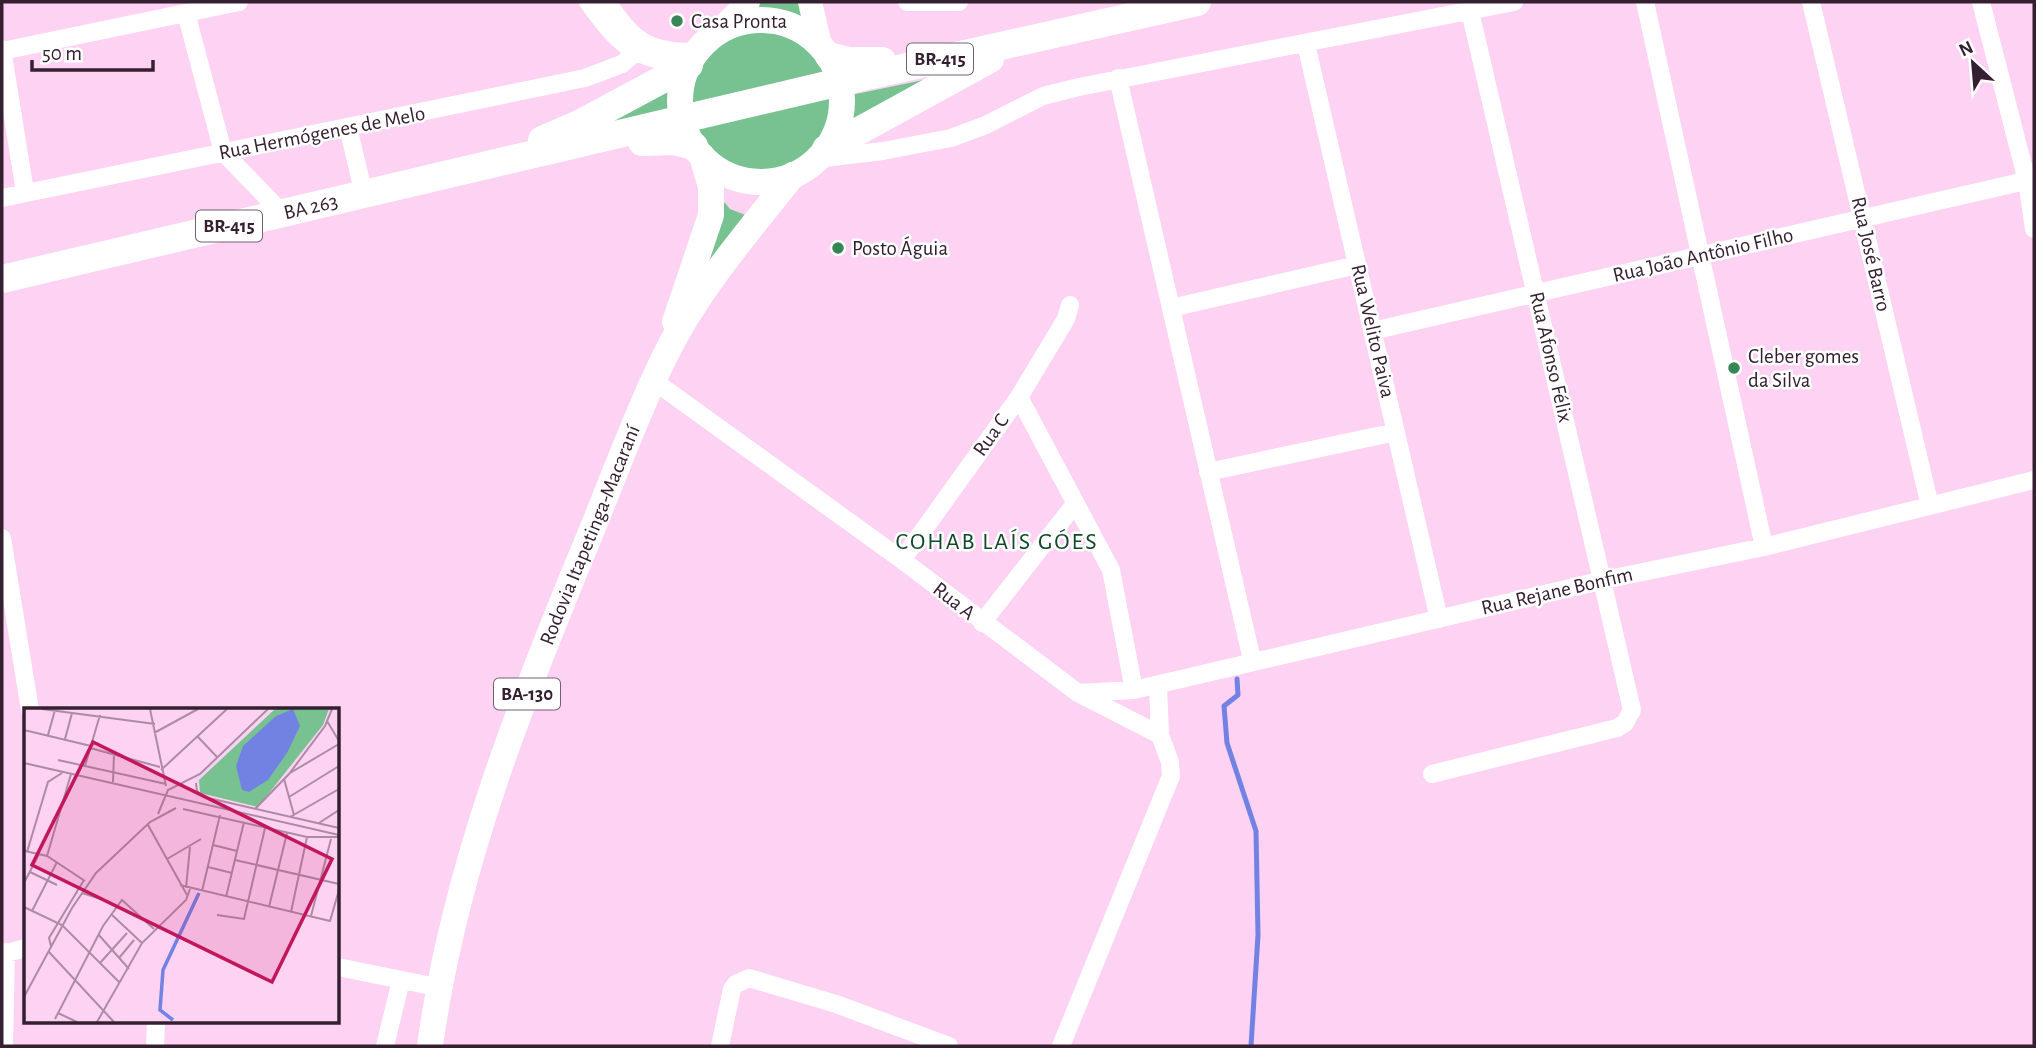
<svg xmlns="http://www.w3.org/2000/svg" width="2036" height="1048" viewBox="0 0 2036 1048" font-family="'Alegreya Sans',sans-serif">
<rect width="100%" height="100%" fill="#fdd2f3"/>
<path fill="#78c291" d="M 758,2 L 802,2 L 811,31 L 767,16 L 743,17 Z
M 754,30 C 787,30 813,44 826,74 L 687,108 C 683,66 718,39 754,30 Z
M 933,78 L 843,128 L 851,95 Z
M 674,81 L 668,110 L 573,135 Z
M 835,97 C 835,147 793,176 747,170 C 736,169 724,166 716,159 C 706,151 698,140 692,129 Z
M 720,197 L 730,209 L 753,218 L 695,295 Z"/>
<g fill="none" stroke-linecap="round" stroke-linejoin="round">
<path stroke="#7282e3" stroke-width="5" d="M 1237,679 L 1238,695 L 1224,706 L 1227,743 L 1256,831 L 1258,935 L 1251,1046"/>
<path stroke="#fff" stroke-width="18" d="M 588,2 C 616,41 634,62 686,63
M 607,2 C 634,41 648,53 696,52
M 907,2 L 959,2
M 1645,2 L 1764,547
M 1811,2 L 1930,506
M 1981,2 L 2027,181 L 2034,229
M 186,13 L 223,152 L 283,214
M 1306,44 L 1439,619
M 2,49 L 25,192
M 2,51 L 239,2
M 1118,78 L 1252,660
M 348,127 L 364,195
M 816,159 L 883,151 L 951,138 L 986,125 L 1043,96 L 1079,87 L 1514,2
M 2,198 L 585,78 L 622,64 L 644,45
M 1171,308 L 1357,265
M 1372,331 L 2034,179
M 654,381 L 902,560 L 1078,693 L 1160,735
M 1019,397 L 1111,570 L 1134,690
M 1208,472 L 1396,432
M 2,538 L 30,710
M 902,560 L 1019,397 L 1066,319 L 1070,305
M 982,623 L 1075,504
M 1078,693 L 1134,690 L 1604,580 L 1764,547 L 2034,480
M 1432,774 L 1617,728 L 1625,723 L 1632,710 L 1470,11
M 2,954 L 26,948
M 338,967 L 441,988
M 4,1046 L 6,952
M 155,1046 L 156,1022
M 385,1046 L 401,980
M 720,1046 L 732,989 L 736,984 L 749,978 L 836,1004 L 949,1046
M 1061,1046 L 1171,776 L 1170,762 L 1160,735 L 1158,685"/>
<path stroke="#fff" stroke-width="24" d="M 810,2 L 820,45
M 717,33 L 748,2"/>
<g stroke="#fff" stroke-width="26">
<circle cx="761" cy="101" r="81"/>
<path d="M 675,322 L 711,215 L 711,187 L 702,156"/>
<path id="s1" d="M 430,1046 C 454,869 521,701 589,537 C 614,477 636,414 665,356 C 697,290 748,232 793,175"/>
</g>
<g stroke="#fff" stroke-width="28">
<path d="M 829,56 L 849,61 L 882,61"/>
<path d="M 542,140 L 581,123 L 689,65"/>
<path d="M 642,142 L 673,141 L 694,146"/>
<path d="M 826,149 L 990,59"/>
<path id="s2" d="M 2,279 L 840,82 L 1197,2"/>
</g>
</g>
<g fill="#378657" stroke="#fff" stroke-width="2.5">
<circle cx="677" cy="21" r="7"/>
<circle cx="838" cy="248" r="7"/>
<circle cx="1734" cy="368" r="7"/>
</g>
<g text-anchor="middle" dominant-baseline="central" stroke-width="5" stroke-linejoin="round" paint-order="stroke">
<g fill="#fff" stroke="#71636e" stroke-width="2">
<rect x="907" y="43.5" width="66" height="31" rx="5"/>
<rect x="196" y="210.5" width="66" height="31" rx="5"/>
<rect x="494" y="678.5" width="66" height="31" rx="5"/>
</g>
<g font-size="19" font-weight="bold" fill="#342030">
<text x="940" y="59">BR-415</text>
<text x="229" y="226">BR-415</text>
<text x="527" y="694">BA-130</text>
</g>
<g font-size="21" fill="#342030" stroke="#fff" text-anchor="start">
<text x="691" y="21">Casa Pronta</text>
<text x="852" y="248">Posto Águia</text>
<text x="1748" y="356">Cleber gomes<tspan x="1748" dy="24">da Silva</tspan></text>
</g>
<g font-size="21" fill="#342030" stroke="#fff">
<text transform="translate(322 133) rotate(-11)">Rua Hermógenes de Melo</text>
<text stroke="none"><textPath href="#s2" startOffset="317">BA 263</textPath></text>
<text transform="translate(1871 254) rotate(77)">Rua José Barro</text>
<text transform="translate(1703 255) rotate(-13)">Rua João Antônio Filho</text>
<text transform="translate(1373 331) rotate(77)">Rua Welito Paiva</text>
<text transform="translate(1551 357) rotate(77)">Rua Afonso Félix</text>
<text transform="translate(991 435) rotate(-55)">Rua C</text>
<text stroke="none"><textPath href="#s1" startOffset="537">Rodovia Itapetinga-Macaraní</textPath></text>
<text transform="translate(1557 591) rotate(-13)">Rua Rejane Bonfim</text>
<text transform="translate(954 601) rotate(38)">Rua A</text>
</g>
<g font-size="24" letter-spacing="2" fill="#0f4929" stroke="#fff">
<text x="997" y="542">COHAB LAÍS GÓES</text>
</g>
</g>
<g transform="translate(24 708)">
<rect width="315" height="315" fill="#fdd2f3"/>
<path d="M 251,1 L 305,1 L 299,17 L 234,99 L 176,85 L 175,72 Z" fill="#78c291"/>
<path d="M 269,1 L 276,18 L 263,45 L 244,72 L 225,84 L 218,82 L 212,58 L 219,38 L 252,8 Z" fill="#7282e3"/>
<path fill="none" stroke="#7282e3" stroke-width="3.5" d="M 149,312 L 136,302 L 139,262 L 175,185"/>
<path fill="none" stroke="#ad8ba5" stroke-width="2" d="M 18,1 L 131,16M 126,1 L 142,78M 303,13 L 315,33M 0,22 L 67,38M 130,25 L 174,1M 24,27 L 31,2M 174,29 L 193,49M 41,31 L 48,5M 66,40 L 136,59M 34,52 L 142,76M 0,55 L 315,127M 61,58 L 76,7M 137,62 L 203,1M 266,65 L 315,36M 260,71 L 270,107M 89,74 L 90,46M 172,75 L 173,83 L 180,89 L 315,120M 265,89 L 315,58M 159,101 L 283,129 L 315,129M 231,101 L 265,66 L 301,18 L 308,1M 134,106 L 144,82 L 176,66 L 244,1M 266,109 L 315,81M 295,115 L 315,102M 124,117 L 163,187M 189,137 L 213,143M 1,143 L 23,148 L 61,173M 3,144 L 24,74 L 38,65M 23,148 L 47,66M 143,151 L 177,131M 211,152 L 315,176M 184,159 L 208,165M 6,164 L 33,177M 0,175 L 15,146M 156,177 L 306,213 L 315,182M 162,180 L 166,139M 178,183 L 196,107M 58,185 L 80,192M 202,189 L 220,114M 0,199 L 38,217 L 95,274M 245,199 L 263,125M 8,203 L 33,154M 267,204 L 283,129M 87,206 L 118,235M 193,207 L 220,211 L 241,120M 287,208 L 307,131M 74,226 L 105,261M 27,238 L 25,230 L 60,172M 25,244 L 90,314M 95,250 L 110,232M 76,255 L 103,225M 0,289 L 48,200 L 72,165 L 126,114 L 152,100M 34,305 L 53,314M 31,311 L 79,218 L 98,192 L 130,221M 73,314 L 118,235 L 162,192 L 166,181"/>
<path fill="#c2185b" fill-opacity="0.15" stroke="#c2185b" stroke-width="3.5" d="M 69,34 L 308,151 L 248,274 L 8,157 Z"/>
<rect width="315" height="315" fill="none" stroke="#342030" stroke-width="3.5"/>
</g>
<rect width="2036" height="1048" fill="none" stroke="#342030" stroke-width="7"/>
<g transform="translate(1973 63) rotate(334)" stroke="#ffffff" stroke-width="5" paint-order="stroke">
<path d="M0-5L12 26L0 18L-12 26Z" fill="#342030"/>
<text y="-10" font-size="19" font-weight="bold" text-anchor="middle" fill="#342030">N</text>
</g>
<path d="M32 60v10h121v-10" fill="none" stroke="#342030" stroke-width="3.5"/>
<text x="42" y="60" font-size="21" fill="#342030" stroke="#ffffff" stroke-width="5" paint-order="stroke">50 m</text>
</svg>
